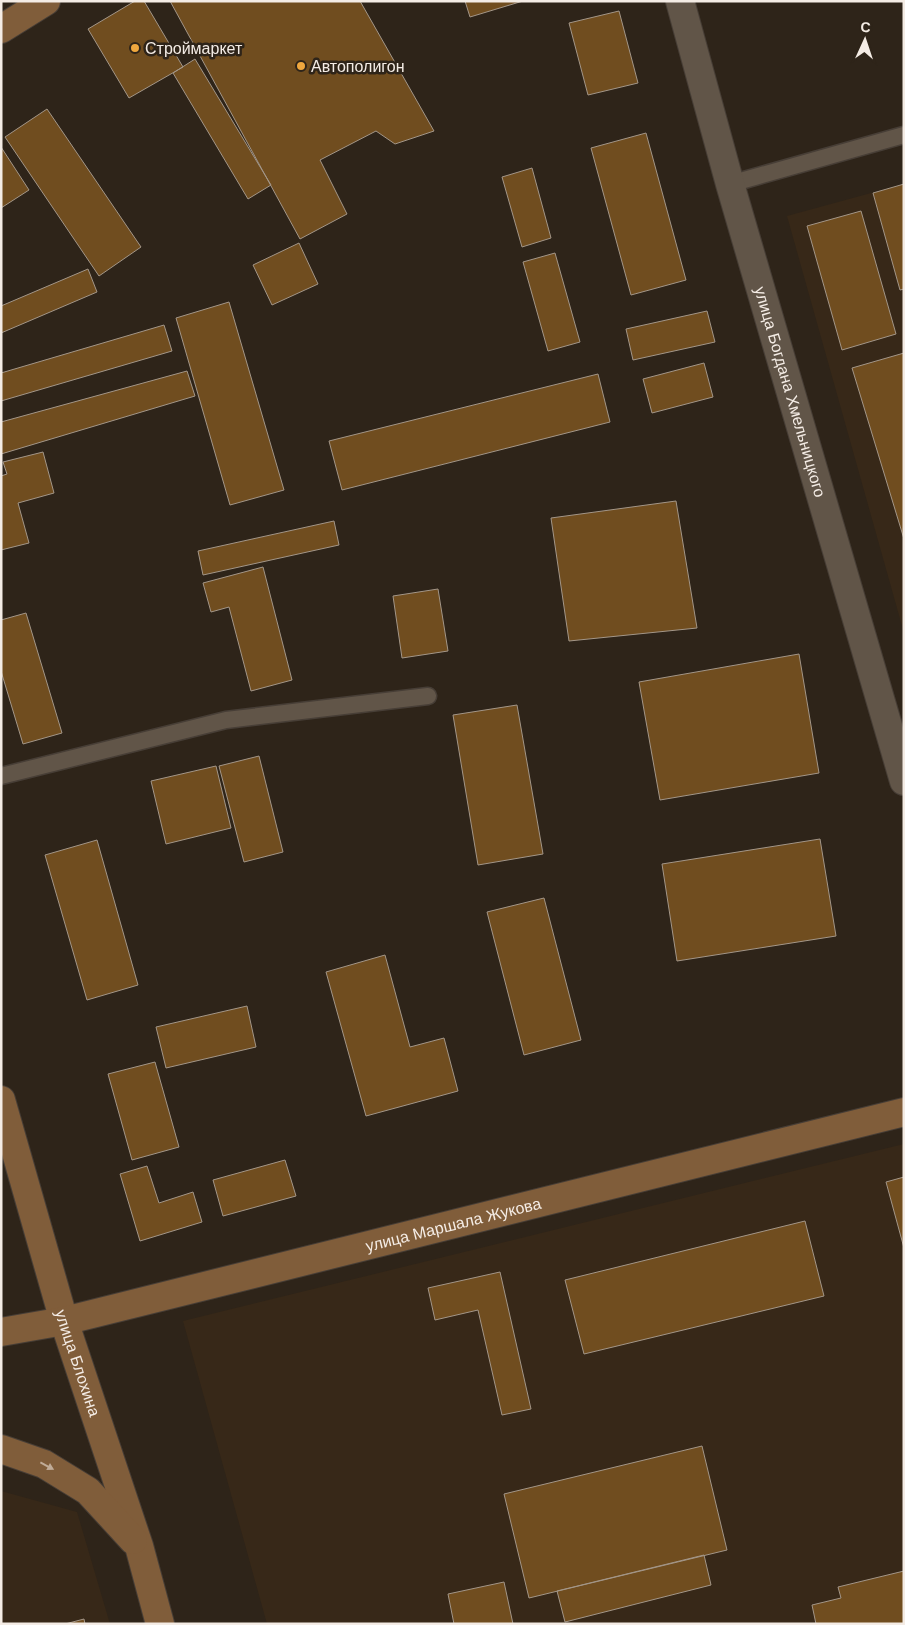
<svg xmlns="http://www.w3.org/2000/svg" width="905" height="1625" viewBox="0 0 905 1625" font-family="Arial,sans-serif">
<rect width="100%" height="100%" fill="#2e2419"/>
<path fill="#372818" d="M 904,184 L 904,633 L 787,216 Z
M 904,1144 L 904,1624 L 267,1624 L 183,1321 Z
M 1,1491 L 77,1512 L 110,1624 L 1,1624 Z"/>
<path fill="#704d1f" stroke="#a39688" d="M 135,1 L 144,1 L 183,67 L 129,98 L 88,29 Z
M 170,1 L 360,1 L 434,131 L 395,144 L 376,131 L 320,160 L 347,214 L 300,239 Z
M 465,1 L 523,1 L 470,17 Z
M 619,11 L 638,83 L 588,95 L 569,23 Z
M 195,59 L 271,185 L 248,199 L 173,73 Z
M 47,109 L 141,247 L 99,276 L 5,137 Z
M 646,133 L 686,280 L 631,295 L 591,148 Z
M 1,147 L 29,190 L 1,208 Z
M 532,168 L 551,238 L 522,247 L 502,177 Z
M 904,184 L 904,289 L 900,290 L 873,193 Z
M 861,211 L 896,334 L 842,350 L 807,226 Z
M 299,243 L 318,284 L 272,305 L 253,265 Z
M 555,253 L 580,342 L 548,351 L 523,262 Z
M 88,269 L 97,292 L 1,333 L 1,306 Z
M 229,302 L 284,490 L 230,505 L 176,318 Z
M 707,311 L 715,342 L 633,360 L 626,329 Z
M 164,325 L 172,351 L 1,401 L 1,373 Z
M 904,353 L 904,539 L 852,368 Z
M 704,363 L 713,397 L 652,413 L 643,379 Z
M 187,371 L 195,396 L 1,454 L 1,422 Z
M 598,374 L 610,422 L 342,490 L 329,441 Z
M 43,452 L 54,493 L 18,503 L 29,543 L 1,550 L 1,476 L 7,474 L 3,462 Z
M 676,501 L 697,628 L 569,641 L 551,518 Z
M 334,521 L 339,545 L 203,575 L 198,551 Z
M 263,567 L 292,680 L 251,691 L 229,607 L 211,612 L 203,583 Z
M 438,589 L 448,651 L 402,658 L 393,596 Z
M 26,613 L 62,733 L 23,744 L 1,671 L 1,620 Z
M 799,654 L 819,773 L 660,800 L 639,682 Z
M 517,705 L 543,854 L 478,865 L 453,715 Z
M 259,756 L 283,852 L 244,862 L 219,766 Z
M 216,766 L 231,828 L 166,844 L 151,781 Z
M 820,839 L 836,936 L 677,961 L 662,864 Z
M 97,840 L 138,985 L 87,1000 L 45,855 Z
M 544,898 L 581,1040 L 524,1055 L 487,912 Z
M 385,955 L 410,1047 L 444,1038 L 458,1091 L 366,1116 L 326,972 Z
M 247,1006 L 256,1047 L 166,1068 L 156,1027 Z
M 155,1062 L 179,1147 L 132,1160 L 108,1074 Z
M 285,1160 L 296,1196 L 223,1216 L 213,1180 Z
M 147,1166 L 159,1203 L 193,1192 L 202,1222 L 140,1241 L 120,1174 Z
M 904,1177 L 904,1248 L 886,1182 Z
M 805,1221 L 824,1296 L 584,1354 L 565,1280 Z
M 500,1272 L 531,1409 L 502,1415 L 478,1310 L 435,1320 L 428,1288 Z
M 702,1446 L 727,1550 L 529,1598 L 504,1494 Z
M 704,1555 L 711,1585 L 565,1622 L 557,1591 Z
M 904,1571 L 904,1624 L 816,1624 L 812,1605 L 841,1598 L 838,1587 Z
M 504,1582 L 513,1624 L 454,1624 L 448,1594 Z
M 84,1619 L 85,1624 L 65,1624 Z"/>
<g fill="none" stroke-linecap="round" stroke-linejoin="round">
<g stroke="#473e36" stroke-width="19">
<path id="lane" d="M 730,184 L 904,135
M 1,776 L 226,720 L 428,696"/>
</g>
<g stroke="#473e36" stroke-width="30">
<g id="street">
<path id="s1" d="M 680,1 L 730,184 L 904,781"/>
</g>
</g>
<g stroke="#473e36" stroke-width="30">
<g id="secondary">
<path d="M 1,29 L 46,1"/>
<path id="s2" d="M 1,1100 L 64,1321 L 139,1546 L 160,1624"/>
<path id="s3" d="M 1,1332 L 64,1321 L 904,1112"/>
<path d="M 1,1449 L 44,1464 L 88,1491 L 133,1540"/>
</g>
</g>
<use href="#lane" stroke="#615548" stroke-width="16"/>
<use href="#street" stroke="#615548" stroke-width="28"/>
<use href="#secondary" stroke="#805d3a" stroke-width="28"/>
</g>
<defs><path id="oneway-solid" d="M-6-.8H1V-3.2L6.5 0L1 3.2V.8H-6Z" transform="scale(1.25)"/></defs>
<use fill="#c0ac98" href="#oneway-solid" transform="translate(47 1466) rotate(28)"/>
<g fill="#efa73e" stroke="#2e2419" stroke-width="2">
<circle cx="135" cy="48" r="5"/>
<circle cx="301" cy="66" r="5"/>
</g>
<g text-anchor="middle" dominant-baseline="central" stroke-width="5" stroke-linejoin="round" paint-order="stroke">
<g font-size="16" fill="#f4ece5" stroke="#2e2419" text-anchor="start">
<text x="145" y="48">Строймаркет</text>
<text x="311" y="66">Автополигон</text>
</g>
<g font-size="16" fill="#f4ece5" stroke="#2e2419">
<text stroke="none"><textPath href="#s1" startOffset="406">улица Богдана Хмельницкого</textPath></text>
<text stroke="none"><textPath href="#s3" startOffset="465">улица Маршала Жукова</textPath></text>
<text stroke="none"><textPath href="#s2" startOffset="274">улица Блохина</textPath></text>
</g>
</g>
<rect width="905" height="1625" fill="none" stroke="#f4ece5" stroke-width="5"/>
<g transform="translate(865 40) rotate(3)" stroke="#2e2419" stroke-width="4" paint-order="stroke">
<path d="M0-4L9 19L0 12L-9 19Z" fill="#f4ece5"/>
<text y="-8" font-size="14" font-weight="bold" text-anchor="middle" fill="#f4ece5">С</text>
</g>
</svg>
